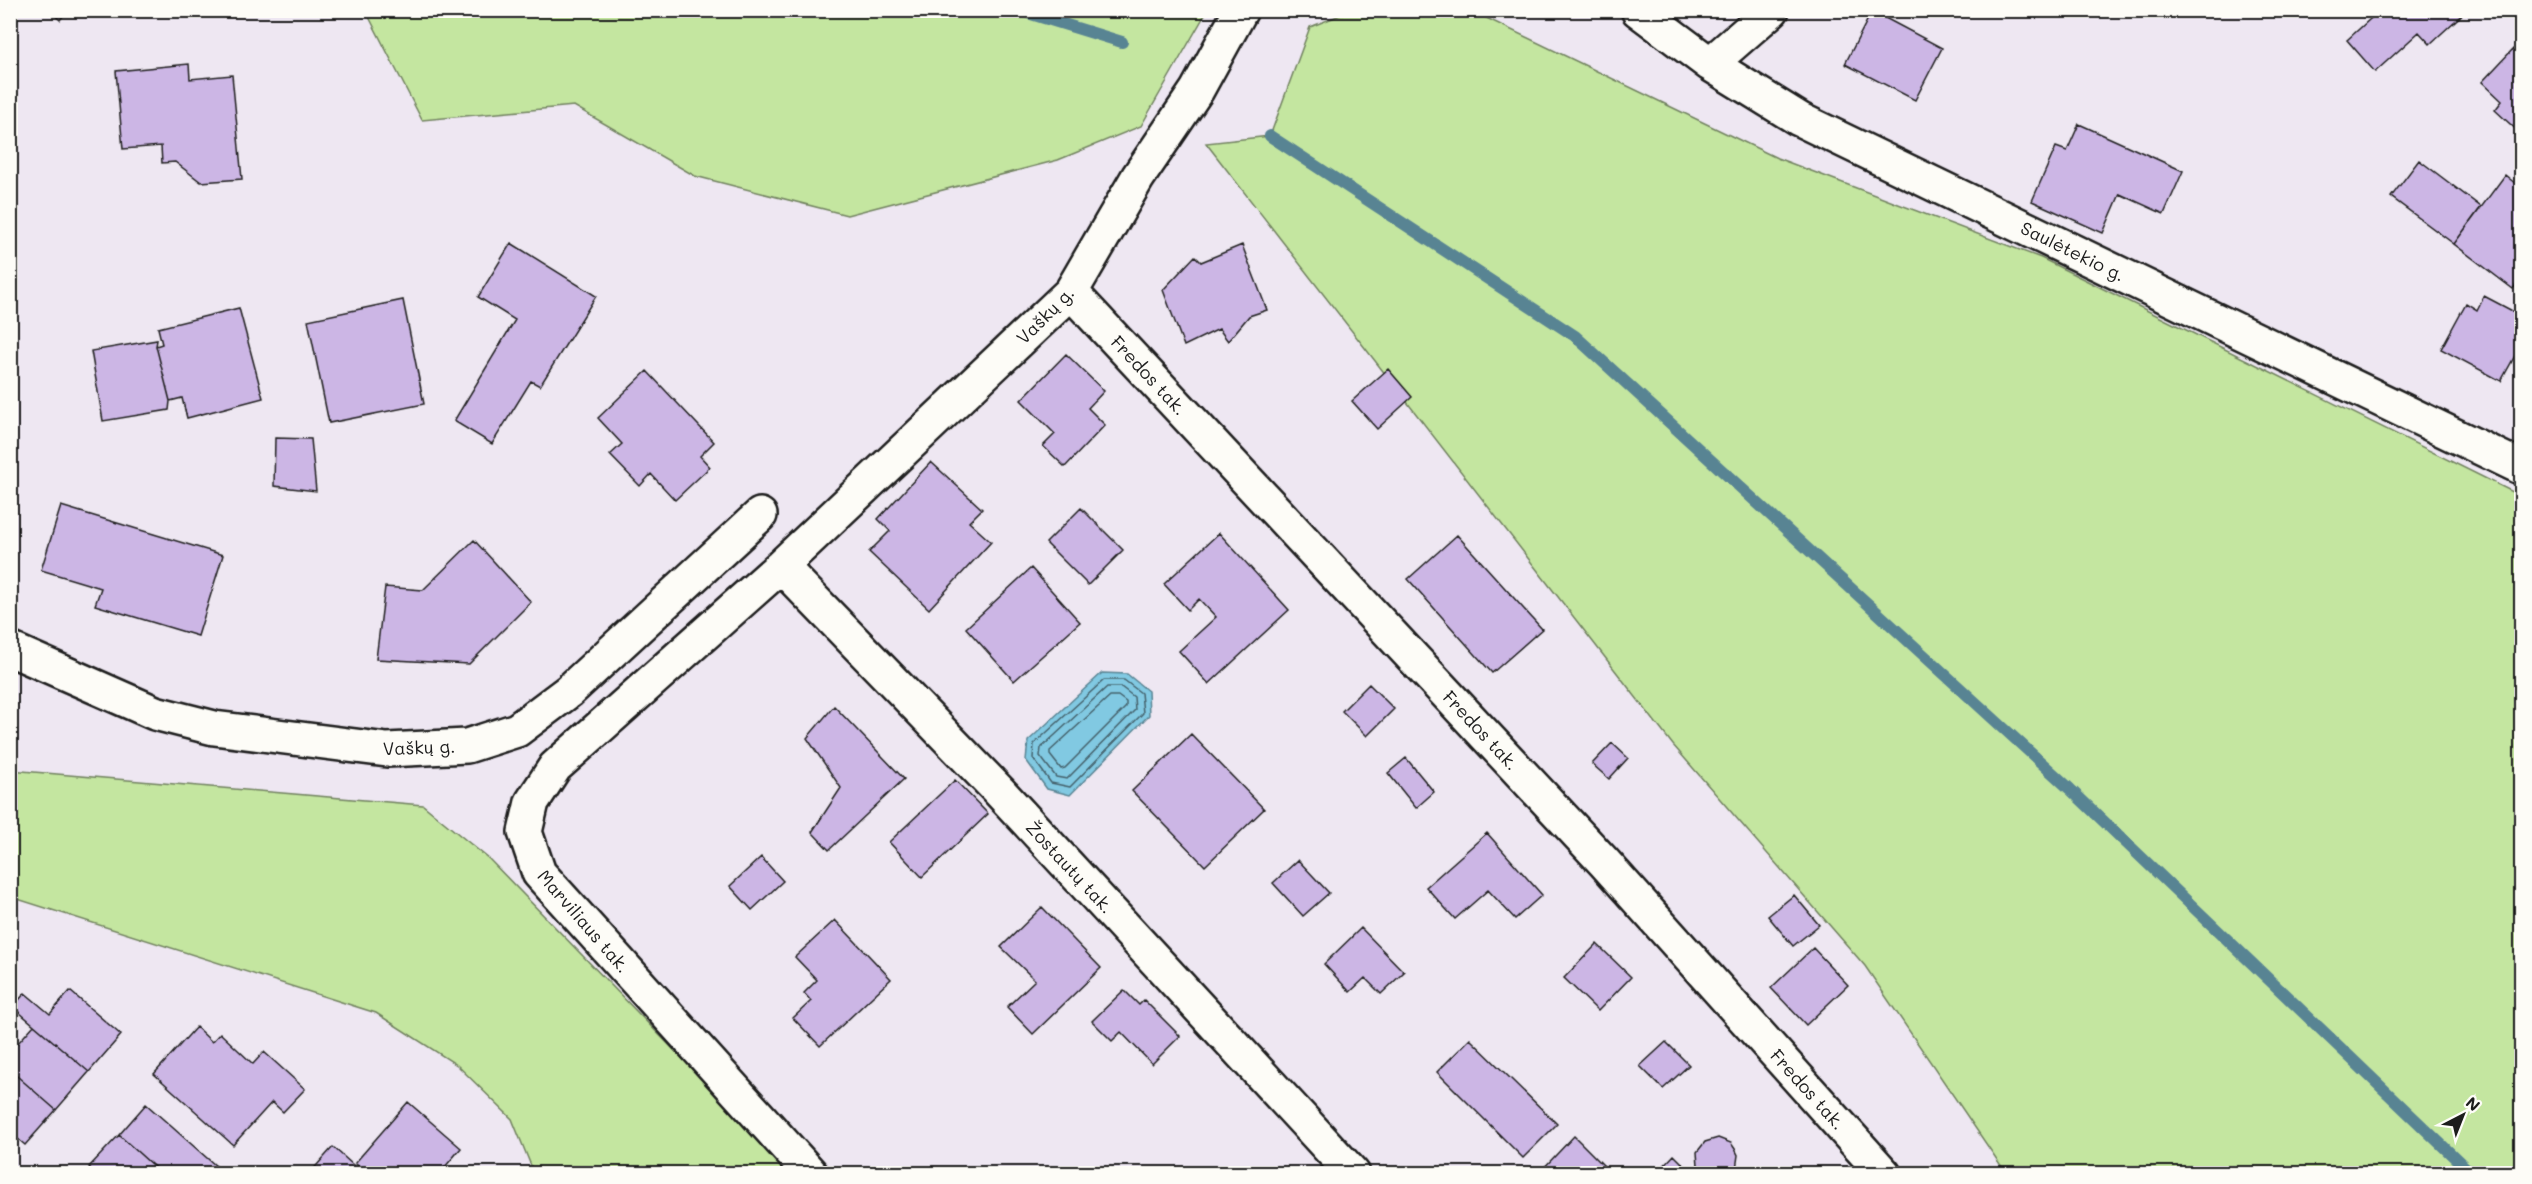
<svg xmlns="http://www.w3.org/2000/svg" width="2532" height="1184" viewBox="0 0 2532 1184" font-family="Mali,sans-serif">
<rect width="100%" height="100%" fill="#eee7f2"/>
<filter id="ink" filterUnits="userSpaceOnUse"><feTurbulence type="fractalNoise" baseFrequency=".0167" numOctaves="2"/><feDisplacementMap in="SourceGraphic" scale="12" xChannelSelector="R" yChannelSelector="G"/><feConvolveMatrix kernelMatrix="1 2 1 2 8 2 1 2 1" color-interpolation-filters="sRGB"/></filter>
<g filter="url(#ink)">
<path fill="#c4e6a0" stroke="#70815e" stroke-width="1.5" d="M 366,11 L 1207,11 L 1141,126 L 1058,160 L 847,215 L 695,176 L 574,106 L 422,120 Z
M 1350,11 L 1472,11 L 1777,158 L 2041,258 L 2521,496 L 2521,1173 L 2006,1173 L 1865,966 L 1673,745 L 1206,143 L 1270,136 L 1310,27 Z
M 10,770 L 423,805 L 489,859 L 793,1173 L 534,1173 L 512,1119 L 457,1065 L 376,1013 L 11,897 Z"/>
<path fill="#81c9e2" stroke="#598493" stroke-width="1.5" d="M 1102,673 L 1127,674 L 1148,691 L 1149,715 L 1070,795 L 1047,789 L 1026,760 L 1028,741 Z"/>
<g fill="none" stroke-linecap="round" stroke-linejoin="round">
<path stroke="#44616b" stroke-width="1.5" d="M 1104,680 L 1124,680 L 1141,693 L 1143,713 L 1070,787 L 1051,783 L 1033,758 L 1034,744 Z
M 1107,687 L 1121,687 L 1134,697 L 1135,710 L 1067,779 L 1056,777 L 1040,756 L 1041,748 Z
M 1110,696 L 1118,696 L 1126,702 L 1126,707 L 1065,768 L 1061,769 L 1050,755 L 1050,751 Z"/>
<path stroke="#598493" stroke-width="12" d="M 1018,10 L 1122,42
M 1270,136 L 1575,336 L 2070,789 L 2472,1174"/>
</g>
<path fill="#ccb6e5" stroke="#1c1c1c" stroke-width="1.5" d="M 49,10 L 68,10 L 60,20 Z
M 2380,10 L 2467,10 L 2430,44 L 2419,32 L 2375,72 L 2347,40 Z
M 1872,11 L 1942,48 L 1915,100 L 1845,64 Z
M 2513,49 L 2522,57 L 2522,135 L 2495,110 L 2502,101 L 2482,82 Z
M 189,64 L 190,79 L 232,75 L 242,179 L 201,182 L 175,162 L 162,163 L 161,146 L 123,149 L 116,71 Z
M 2079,124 L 2183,171 L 2164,214 L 2120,194 L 2103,233 L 2032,201 L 2056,147 L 2067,151 Z
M 2419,160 L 2481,207 L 2454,244 L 2391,197 Z
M 2505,175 L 2522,189 L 2522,277 L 2513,289 L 2454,244 Z
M 511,243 L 596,296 L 540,386 L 531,381 L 492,444 L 454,421 L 515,320 L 478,297 Z
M 1242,245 L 1267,310 L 1249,316 L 1228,341 L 1219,329 L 1184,346 L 1163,290 L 1195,256 L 1201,262 Z
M 2484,296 L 2522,316 L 2522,343 L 2501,381 L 2441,349 L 2466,303 L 2477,310 Z
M 403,300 L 424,404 L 329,423 L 308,320 Z
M 239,308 L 263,398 L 187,418 L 182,398 L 170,401 L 156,346 L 162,344 L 158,328 Z
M 157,340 L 156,346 L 170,401 L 169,410 L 103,421 L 91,351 Z
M 1066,354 L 1104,391 L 1088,408 L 1105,425 L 1065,467 L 1043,446 L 1055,434 L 1021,400 Z
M 1388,369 L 1412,397 L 1377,429 L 1352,401 Z
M 647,371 L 714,442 L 700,456 L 710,467 L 675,500 L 651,474 L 640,486 L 610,455 L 622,444 L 598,418 Z
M 275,438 L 311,439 L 316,491 L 274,486 Z
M 931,462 L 982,509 L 969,522 L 991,542 L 929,609 L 869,552 L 890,531 L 878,519 Z
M 61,506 L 223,555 L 198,636 L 95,605 L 101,588 L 41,570 Z
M 1081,508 L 1123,550 L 1088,585 L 1046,543 Z
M 1219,533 L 1289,610 L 1209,684 L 1179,651 L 1216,617 L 1199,599 L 1188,610 L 1164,584 Z
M 1457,535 L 1542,629 L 1492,673 L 1408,579 Z
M 474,540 L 531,602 L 469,664 L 376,659 L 385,587 L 423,590 Z
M 1031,568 L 1080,622 L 1014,681 L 966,628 Z
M 1369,684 L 1394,709 L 1367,736 L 1342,711 Z
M 834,706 L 904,779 L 829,850 L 812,832 L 841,788 L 807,738 Z
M 1191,734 L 1264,809 L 1205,866 L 1132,791 Z
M 1612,743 L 1628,758 L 1609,779 L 1592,764 Z
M 1406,758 L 1434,792 L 1416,808 L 1388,773 Z
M 955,780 L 988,814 L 922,877 L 889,842 Z
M 1487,833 L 1542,895 L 1515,919 L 1488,890 L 1455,919 L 1426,887 Z
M 761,857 L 783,881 L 752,910 L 730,886 Z
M 1298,860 L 1329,893 L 1303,916 L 1273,883 Z
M 1794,895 L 1819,925 L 1793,946 L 1768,916 Z
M 1042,907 L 1101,968 L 1033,1034 L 1007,1007 L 1035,980 L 1001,947 Z
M 835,920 L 891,979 L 820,1046 L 793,1018 L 811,1001 L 804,993 L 817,980 L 795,957 Z
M 1361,928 L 1404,972 L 1381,994 L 1365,978 L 1350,992 L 1324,964 Z
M 1597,944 L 1631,977 L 1598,1011 L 1564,978 Z
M 1813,948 L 1848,985 L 1806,1025 L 1771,988 Z
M 1124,990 L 1139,1005 L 1144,1000 L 1180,1036 L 1152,1064 L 1121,1032 L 1112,1041 L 1092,1021 Z
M 70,991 L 121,1035 L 89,1072 L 13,1007 L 25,993 L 50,1014 Z
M 34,1025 L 89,1072 L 56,1110 L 10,1070 L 10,1037 L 18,1043 Z
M 196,1027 L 212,1042 L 220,1033 L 253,1064 L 264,1052 L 305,1089 L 283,1112 L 272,1102 L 233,1145 L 154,1074 Z
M 1470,1039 L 1557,1124 L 1523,1158 L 1437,1072 Z
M 1666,1042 L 1689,1065 L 1663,1089 L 1640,1066 Z
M 10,1070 L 56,1110 L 25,1145 L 10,1132 Z
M 408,1102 L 461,1148 L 439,1174 L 366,1174 L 355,1163 Z
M 146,1104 L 225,1174 L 162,1174 L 119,1135 Z
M 119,1135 L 162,1174 L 96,1174 L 89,1167 Z
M 1574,1136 L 1612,1174 L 1538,1174 Z
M 1718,1138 L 1731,1143 L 1735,1149 L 1738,1155 L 1736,1169 L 1732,1174 L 1703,1174 L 1698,1165 L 1697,1152 L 1705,1142 Z
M 333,1147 L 363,1174 L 309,1174 Z
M 1674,1155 L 1693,1174 L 1656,1174 Z"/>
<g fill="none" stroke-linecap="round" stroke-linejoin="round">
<g stroke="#1c1c1c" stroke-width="38">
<path id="minor" d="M 1638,10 L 1710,64 L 1799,119 L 2522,468
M 1710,64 L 1772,10
M 1071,292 L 1604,862 L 1884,1174
M 781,566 L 999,791 L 1353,1174
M 10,649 L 155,713 L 214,728 L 387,750 L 467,746 L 517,730 L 569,691 L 760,515
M 811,1174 L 539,873 L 525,832 L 532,802 L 555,767 L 781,566 L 1071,292 L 1138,177 L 1197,90 L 1241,10"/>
</g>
<use href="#minor" stroke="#fdfcf7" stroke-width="33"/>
</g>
</g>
<g text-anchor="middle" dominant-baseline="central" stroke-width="6" stroke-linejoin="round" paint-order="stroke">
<g font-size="18" fill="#1c1c1c" stroke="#fdfcf7">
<text transform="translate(2073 251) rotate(26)">Saulėtekio g.</text>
<text transform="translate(1045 315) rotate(-45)">Vaškų g.</text>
<text transform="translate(1149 375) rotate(47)">Fredos tak.</text>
<text transform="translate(1481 730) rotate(47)">Fredos tak.</text>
<text transform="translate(419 747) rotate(-2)">Vaškų g.</text>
<text transform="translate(1070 867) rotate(47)">Žostautų tak.</text>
<text transform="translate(584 921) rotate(49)">Marviliaus tak.</text>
<text transform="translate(1808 1089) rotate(48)">Fredos tak.</text>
</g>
</g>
<rect width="2532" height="1184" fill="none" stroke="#fdfcf7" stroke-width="36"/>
<rect x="18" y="18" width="2496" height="1148" fill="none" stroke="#1c1c1c" stroke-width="2" filter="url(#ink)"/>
<g transform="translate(2463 1115) rotate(42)" stroke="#fdfcf7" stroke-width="4.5" paint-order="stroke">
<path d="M0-4.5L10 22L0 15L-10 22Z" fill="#1c1c1c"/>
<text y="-9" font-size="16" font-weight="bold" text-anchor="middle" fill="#1c1c1c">N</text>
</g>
</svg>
